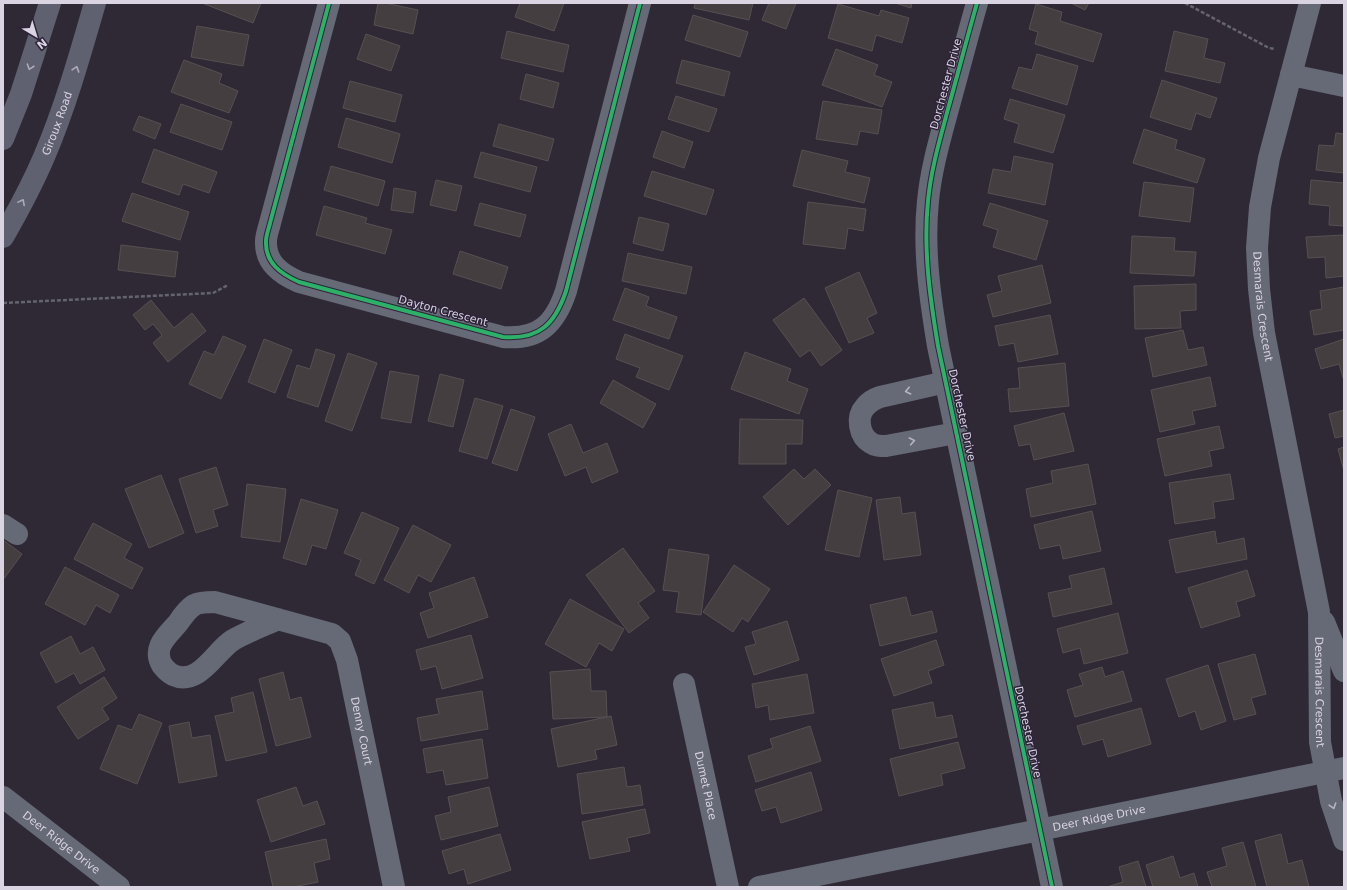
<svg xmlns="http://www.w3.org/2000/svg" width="1347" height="890" viewBox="0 0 1347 890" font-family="'DejaVu Sans',sans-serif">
<rect width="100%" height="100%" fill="#2f2935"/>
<path fill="#453e40" stroke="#575052" d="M 202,3 L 261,3 L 253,23 Z
M 378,3 L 385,3 L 418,10 L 413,34 L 374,25 Z
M 520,3 L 564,3 L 554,31 L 515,17 Z
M 695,3 L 753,3 L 749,20 L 694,8 Z
M 769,3 L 796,3 L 786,29 L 762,20 Z
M 895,3 L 912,3 L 911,8 Z
M 1071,3 L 1089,3 L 1085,10 Z
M 838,4 L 879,16 L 881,10 L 909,18 L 902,43 L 876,35 L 872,51 L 828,38 Z
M 1036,4 L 1062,12 L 1060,21 L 1102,34 L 1093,62 L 1035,44 L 1038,32 L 1029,29 Z
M 693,15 L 748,32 L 740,57 L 685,40 Z
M 197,26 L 249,35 L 243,66 L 191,57 Z
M 507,31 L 569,45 L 563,72 L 501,58 Z
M 1174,31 L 1208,39 L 1204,58 L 1225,63 L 1220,83 L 1165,71 Z
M 366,34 L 400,46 L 391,71 L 357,59 Z
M 836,49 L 878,65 L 874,75 L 892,82 L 882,107 L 822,85 Z
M 1037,54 L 1078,66 L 1067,105 L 1012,88 L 1019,67 L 1032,70 Z
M 184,60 L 222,74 L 219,83 L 238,91 L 229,113 L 171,92 Z
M 682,60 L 730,72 L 724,96 L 676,83 Z
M 526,74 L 559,83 L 553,108 L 520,99 Z
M 1162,80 L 1217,98 L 1210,118 L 1196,113 L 1191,130 L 1150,117 Z
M 350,81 L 402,95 L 395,122 L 343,108 Z
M 676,96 L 717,109 L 709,132 L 668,119 Z
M 1010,99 L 1065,115 L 1053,153 L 1014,142 L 1019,124 L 1004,119 Z
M 823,101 L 882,110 L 878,134 L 860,131 L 857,145 L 816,139 Z
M 181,104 L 232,122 L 222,150 L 170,132 Z
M 139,116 L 161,124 L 155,139 L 133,130 Z
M 346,118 L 400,134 L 392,163 L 338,147 Z
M 499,124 L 554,139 L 548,161 L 493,146 Z
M 1144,129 L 1177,140 L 1175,149 L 1205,159 L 1197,183 L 1133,163 Z
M 662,131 L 693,142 L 684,168 L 653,157 Z
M 1336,133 L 1344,134 L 1344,173 L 1316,170 L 1319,145 L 1334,146 Z
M 154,149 L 217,172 L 209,193 L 183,184 L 179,195 L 142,182 Z
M 802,150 L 848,161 L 845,172 L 870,178 L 864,203 L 793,186 Z
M 481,152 L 537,167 L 530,192 L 474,177 Z
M 1014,156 L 1053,164 L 1045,205 L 988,193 L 993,169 L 1011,172 Z
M 331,166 L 385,181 L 378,206 L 324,190 Z
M 652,171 L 714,190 L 706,215 L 644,196 Z
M 436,180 L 462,186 L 456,211 L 430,205 Z
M 1311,180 L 1344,183 L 1344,226 L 1329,225 L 1330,206 L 1309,204 Z
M 1144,182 L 1194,188 L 1190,222 L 1139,216 Z
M 394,188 L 416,192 L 413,213 L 391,210 Z
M 132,193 L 189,212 L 180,240 L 122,221 Z
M 808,202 L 866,209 L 863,231 L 848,228 L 845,249 L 803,244 Z
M 480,203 L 526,215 L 520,237 L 474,225 Z
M 990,203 L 1048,221 L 1036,260 L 993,247 L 998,230 L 983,225 Z
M 324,206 L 367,218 L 365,223 L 392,230 L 385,254 L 316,235 Z
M 639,217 L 669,224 L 663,251 L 633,243 Z
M 1344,235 L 1344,276 L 1326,278 L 1325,257 L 1308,258 L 1306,237 Z
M 1132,236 L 1175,238 L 1174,251 L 1196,252 L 1194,276 L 1130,273 Z
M 121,245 L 178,252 L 175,277 L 118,270 Z
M 460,251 L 508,267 L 501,289 L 453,274 Z
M 628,253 L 692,267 L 686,294 L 622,281 Z
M 1042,265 L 1051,303 L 993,317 L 987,295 L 1002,291 L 998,276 Z
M 859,272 L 877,313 L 867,318 L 874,333 L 849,343 L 825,288 Z
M 1196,284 L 1196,310 L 1180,311 L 1181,328 L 1135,329 L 1134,286 Z
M 1344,287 L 1344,330 L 1314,335 L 1310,311 L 1322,309 L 1320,291 Z
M 625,288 L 649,297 L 646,306 L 677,317 L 669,339 L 613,320 Z
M 804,298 L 842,350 L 821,366 L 810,350 L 800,357 L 773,320 Z
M 151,300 L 174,328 L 192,313 L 206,331 L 168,362 L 153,343 L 162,335 L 153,324 L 145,330 L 133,315 Z
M 1050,315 L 1058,354 L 1018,362 L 1014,343 L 999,346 L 995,326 Z
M 1183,330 L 1188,350 L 1203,347 L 1207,365 L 1153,377 L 1145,338 Z
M 625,334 L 683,356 L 669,390 L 636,377 L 640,368 L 616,359 Z
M 223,336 L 246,346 L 221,399 L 189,384 L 204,351 L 214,355 Z
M 264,339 L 292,350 L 275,393 L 248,382 Z
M 1344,339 L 1344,381 L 1339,364 L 1321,369 L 1315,349 Z
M 316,349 L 335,355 L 318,407 L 287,397 L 297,365 L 310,369 Z
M 745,352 L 791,369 L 787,381 L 808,389 L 799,414 L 731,389 Z
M 348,353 L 377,363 L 352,431 L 325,421 Z
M 1065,363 L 1069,406 L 1010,412 L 1008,389 L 1020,388 L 1018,368 Z
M 390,371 L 419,376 L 411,423 L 381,418 Z
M 440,374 L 464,380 L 453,427 L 428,421 Z
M 1210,377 L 1216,406 L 1192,411 L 1195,424 L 1160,432 L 1151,390 Z
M 613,380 L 656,404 L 643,428 L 600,403 Z
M 475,398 L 503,406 L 487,459 L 459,451 Z
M 511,409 L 535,417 L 517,471 L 492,463 Z
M 1344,410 L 1344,436 L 1335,438 L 1329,414 Z
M 1064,413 L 1074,451 L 1034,460 L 1030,444 L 1019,446 L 1014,426 Z
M 740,419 L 803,420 L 802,444 L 786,444 L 786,464 L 739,464 Z
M 571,424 L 583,453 L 607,443 L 618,472 L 592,483 L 586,467 L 565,476 L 548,434 Z
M 1219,426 L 1224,448 L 1209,451 L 1212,466 L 1165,476 L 1157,439 Z
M 1344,447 L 1344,471 L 1338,449 Z
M 1088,464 L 1096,504 L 1031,517 L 1026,489 L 1053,483 L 1051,471 Z
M 216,467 L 228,505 L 213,510 L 218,526 L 196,533 L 179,479 Z
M 794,469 L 804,479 L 815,469 L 831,485 L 788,525 L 763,497 Z
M 1230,474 L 1234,499 L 1213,502 L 1215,518 L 1175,524 L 1169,483 Z
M 161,475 L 184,533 L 149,548 L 125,489 Z
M 247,484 L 286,489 L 280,542 L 241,537 Z
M 838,490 L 872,498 L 859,557 L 825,550 Z
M 900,497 L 902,514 L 915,512 L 921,555 L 884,560 L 876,500 Z
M 301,499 L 338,510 L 326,549 L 312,545 L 306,565 L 283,558 Z
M 1092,511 L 1101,551 L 1063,559 L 1060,545 L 1040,549 L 1034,525 Z
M 362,512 L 399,528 L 374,584 L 355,575 L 361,560 L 344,553 Z
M 93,523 L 132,544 L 124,558 L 143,568 L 132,589 L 74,559 Z
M 413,525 L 451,545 L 431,582 L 418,575 L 409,593 L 384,580 Z
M 1215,531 L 1217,544 L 1244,538 L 1247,559 L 1176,573 L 1169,540 Z
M 3,540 L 22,554 L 3,580 Z
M 623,548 L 655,591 L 638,603 L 649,618 L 629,633 L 586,575 Z
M 669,549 L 709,555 L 701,615 L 676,612 L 679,592 L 663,590 Z
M 734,565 L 770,589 L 748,622 L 742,618 L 733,632 L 703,612 Z
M 65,567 L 119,595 L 110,613 L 96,605 L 85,625 L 45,604 Z
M 1104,568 L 1112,604 L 1053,617 L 1048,593 L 1072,588 L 1069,576 Z
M 1247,570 L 1255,596 L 1236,602 L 1240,616 L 1201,628 L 1188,588 Z
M 474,577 L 488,617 L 428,638 L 420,613 L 434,608 L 429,593 Z
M 906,597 L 911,616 L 932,611 L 937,632 L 880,646 L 870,605 Z
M 570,599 L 624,629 L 612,651 L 599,643 L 586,667 L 545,644 Z
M 1118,613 L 1128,653 L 1084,664 L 1080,648 L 1063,653 L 1057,629 Z
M 787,621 L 799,660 L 754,675 L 745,647 L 756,644 L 752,632 Z
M 471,635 L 483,678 L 442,689 L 436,666 L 421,670 L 416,650 Z
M 71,636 L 80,654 L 93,647 L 105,670 L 80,684 L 74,673 L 56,683 L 40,653 Z
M 936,640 L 944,665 L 928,671 L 932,683 L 894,696 L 881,659 Z
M 1255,654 L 1266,694 L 1251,698 L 1256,714 L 1234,720 L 1218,664 Z
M 1208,665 L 1226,721 L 1201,730 L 1195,711 L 1179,717 L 1166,679 Z
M 1102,667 L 1105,677 L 1123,671 L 1132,701 L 1075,717 L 1067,690 L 1083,685 L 1079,674 Z
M 590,669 L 591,691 L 606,691 L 607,717 L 553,719 L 550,672 Z
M 283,672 L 290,700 L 301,697 L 311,737 L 276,746 L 259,679 Z
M 807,674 L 814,713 L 770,720 L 768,705 L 756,708 L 752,684 Z
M 104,677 L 117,698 L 102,708 L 109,719 L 78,739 L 57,707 Z
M 482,691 L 488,729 L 421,741 L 417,718 L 439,714 L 436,699 Z
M 253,692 L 267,752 L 226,761 L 215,716 L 234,712 L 231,698 Z
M 933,702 L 936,718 L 952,715 L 957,737 L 900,749 L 892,710 Z
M 1141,708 L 1151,744 L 1108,757 L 1103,739 L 1083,745 L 1077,726 Z
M 139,714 L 162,723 L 137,784 L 100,769 L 118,725 L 132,730 Z
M 611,716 L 617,745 L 595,750 L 597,759 L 558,767 L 551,729 Z
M 189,722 L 192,738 L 210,735 L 217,776 L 179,783 L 169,726 Z
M 810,726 L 821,761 L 756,782 L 748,756 L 773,748 L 770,739 Z
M 482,739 L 488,778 L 446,785 L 443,770 L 427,773 L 423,749 Z
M 958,742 L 965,768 L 941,774 L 943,785 L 899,796 L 890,759 Z
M 624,767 L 627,787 L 640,785 L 643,805 L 582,814 L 577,774 Z
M 811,772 L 822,810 L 781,823 L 776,807 L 762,811 L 755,790 Z
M 296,787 L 303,806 L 317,801 L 325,824 L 271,842 L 257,800 Z
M 489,787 L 498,826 L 441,840 L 435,816 L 451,812 L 448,797 Z
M 645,809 L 650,833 L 627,838 L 630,851 L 590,859 L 582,822 Z
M 500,834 L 511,870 L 468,884 L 464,869 L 449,874 L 442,851 Z
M 1281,834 L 1288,864 L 1302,860 L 1309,887 L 1267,887 L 1255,841 Z
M 326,839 L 330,859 L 314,863 L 318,882 L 293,887 L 273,887 L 265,852 Z
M 1243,842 L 1256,887 L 1212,887 L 1207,872 L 1227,866 L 1222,848 Z
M 1173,856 L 1180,878 L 1194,873 L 1198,887 L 1153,887 L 1146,865 Z
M 1138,861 L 1146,887 L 1107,887 L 1123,882 L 1119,867 Z"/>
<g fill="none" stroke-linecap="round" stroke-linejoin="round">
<path stroke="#64646e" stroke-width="2.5" stroke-dasharray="4 2" stroke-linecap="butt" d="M 1185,3 L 1269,48 L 1275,49
M 3,303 L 213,293 L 228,285"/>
<g stroke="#666976" stroke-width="22">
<path d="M 329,3 L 270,223 C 269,228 266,235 266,241 C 265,263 281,274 299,282 L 503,337 C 539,340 555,324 566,291 L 640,3"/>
<path d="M 977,3 C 967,38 958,73 948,109 C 940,139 931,169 928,201 C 923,249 930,298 938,346 L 1052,887"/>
<path id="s1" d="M 1310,3 L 1269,158 L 1260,207 L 1257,248 L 1259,289 L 1264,333 L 1319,612 L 1320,742 L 1331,801 L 1344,840"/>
<path d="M 1291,75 L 1344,86"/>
<path d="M 946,382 L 880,397 C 874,399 869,402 865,407 C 856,417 859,436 871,443 C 875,446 880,446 886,446 L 956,433"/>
<path d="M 3,525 L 17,534"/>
<path id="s2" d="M 278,619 C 263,626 247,632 233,640 C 215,651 199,687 173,675 C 169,673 165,669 162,665 C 152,647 167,636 178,623 C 182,617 188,609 194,605 C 200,602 209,602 215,602 L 332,634 L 340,641 L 347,660 L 394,887"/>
<path d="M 1324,622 L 1344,671"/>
<path id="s3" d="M 684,684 L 728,887"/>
<path id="s4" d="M 3,797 L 119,887"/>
<path id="s5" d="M 759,887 L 1344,768"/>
</g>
<g stroke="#5f6070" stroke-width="22">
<path d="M 3,139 L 21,94 L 50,3"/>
<path id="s6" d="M 3,237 C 18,211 32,185 44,157 C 65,108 80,55 95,3"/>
</g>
<g stroke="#2e243a" stroke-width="6">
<path id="cycleway" d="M 329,3 L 270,223 C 269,228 266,235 266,241 C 265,263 281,274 299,282 L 503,337 C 539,340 555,324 566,291 L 640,3
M 977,3 C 967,38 958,73 948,109 C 940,139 931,169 928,201 C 923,249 930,298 938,346 L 1052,887"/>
</g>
<use href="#cycleway" stroke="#2db169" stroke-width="4"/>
</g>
<defs><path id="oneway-chevron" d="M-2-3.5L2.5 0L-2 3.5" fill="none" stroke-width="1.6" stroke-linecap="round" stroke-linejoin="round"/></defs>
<g stroke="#afabba">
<use href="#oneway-chevron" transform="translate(30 67) rotate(109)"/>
<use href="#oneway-chevron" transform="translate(76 69) rotate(-72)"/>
<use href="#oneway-chevron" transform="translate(22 202) rotate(-62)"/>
</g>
<g stroke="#b7b4c2">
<use href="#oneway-chevron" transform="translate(908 391) rotate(167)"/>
<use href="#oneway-chevron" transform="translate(912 441) rotate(-11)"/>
<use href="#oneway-chevron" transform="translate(1333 806) rotate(73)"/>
</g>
<g text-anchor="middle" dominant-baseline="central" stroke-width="3" stroke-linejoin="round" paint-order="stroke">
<g font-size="11" fill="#dad4e2" stroke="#2e243a">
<text transform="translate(946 84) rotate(-75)">Dorchester Drive</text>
<text stroke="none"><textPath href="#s6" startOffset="126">Giroux Road</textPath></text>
<text stroke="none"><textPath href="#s1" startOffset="310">Desmarais Crescent</textPath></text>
<text transform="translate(443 311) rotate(15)">Dayton Crescent</text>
<text transform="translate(962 415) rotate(78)">Dorchester Drive</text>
<text stroke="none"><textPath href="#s1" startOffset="701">Desmarais Crescent</textPath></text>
<text stroke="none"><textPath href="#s2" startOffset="458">Denny Court</textPath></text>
<text transform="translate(1028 732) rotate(78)">Dorchester Drive</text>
<text stroke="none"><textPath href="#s3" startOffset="104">Dumet Place</textPath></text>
<text stroke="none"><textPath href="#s5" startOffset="347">Deer Ridge Drive</textPath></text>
<text stroke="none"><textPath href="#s4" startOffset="74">Deer Ridge Drive</textPath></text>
</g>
</g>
<rect width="1347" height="890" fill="none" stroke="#dad4e2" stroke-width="8"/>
<g transform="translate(36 36) rotate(142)" stroke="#2e243a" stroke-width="3" paint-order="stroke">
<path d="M0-3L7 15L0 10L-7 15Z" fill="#dad4e2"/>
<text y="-6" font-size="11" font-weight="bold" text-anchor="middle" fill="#dad4e2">N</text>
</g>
</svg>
